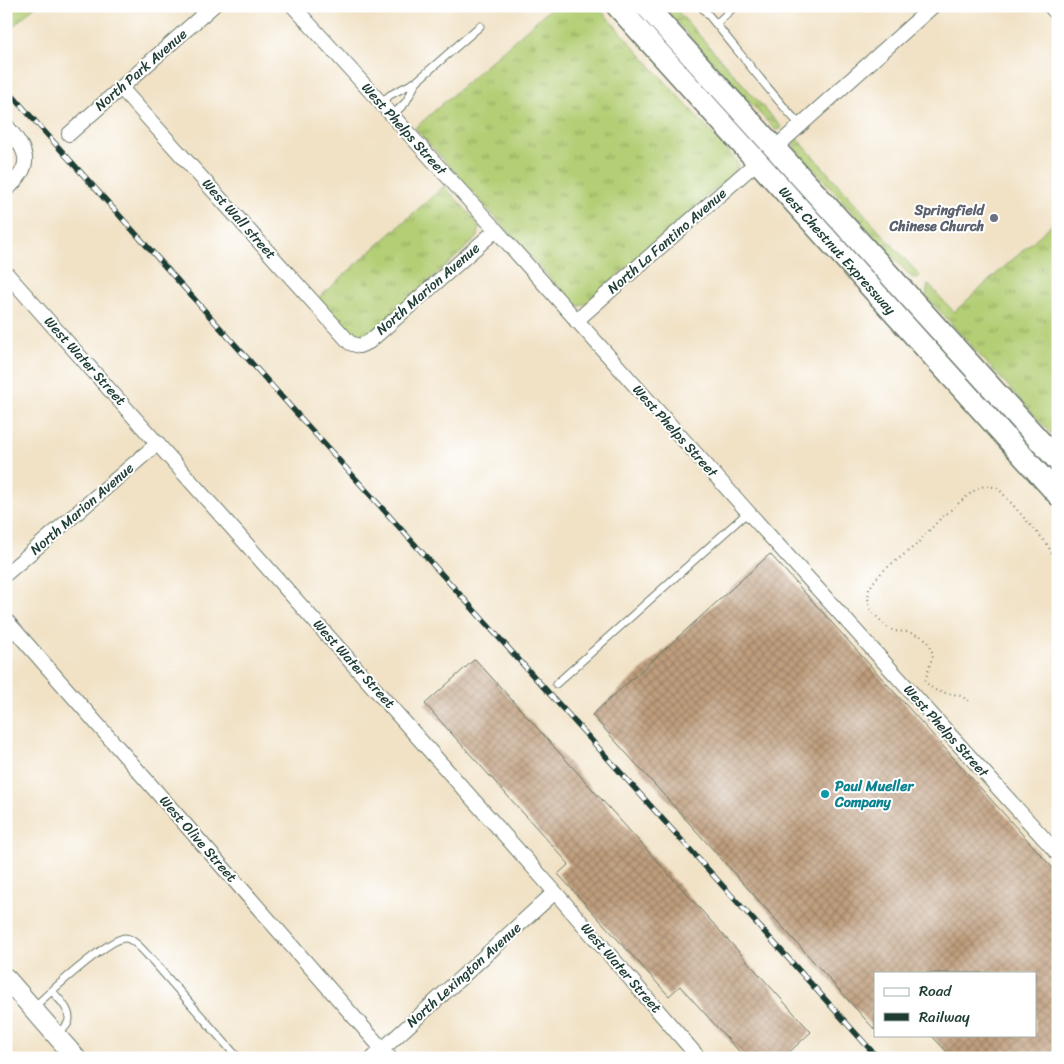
<svg xmlns="http://www.w3.org/2000/svg" width="1064" height="1064" viewBox="0 0 1064 1064" font-family="Sriracha,sans-serif">
<defs>
<pattern id="grass-tufts" width="24" height="20" patternUnits="userSpaceOnUse" patternTransform="scale(1.25)"><rect width="24" height="20" fill="#b3ce74"/><path d="M3 7l-1-3M5 7V3M7 7l1-3M15 17l-1-3M17 17v-4M19 17l1-3" fill="none" stroke="#91a860"/></pattern>
<pattern id="building-cross-hatch" width="8" height="8" patternUnits="userSpaceOnUse" patternTransform="scale(1.25)"><rect width="8" height="8" fill="#c09e7d"/><path d="M0 0l8 8M0 8l8-8" fill="none" stroke="#9b8267"/></pattern>
</defs>
<rect width="100%" height="100%" fill="#fff"/>
<filter id="ink" filterUnits="userSpaceOnUse"><feTurbulence type="fractalNoise" baseFrequency=".02" numOctaves="2"/><feDisplacementMap in="SourceGraphic" scale="10" xChannelSelector="R" yChannelSelector="G"/><feConvolveMatrix kernelMatrix="1 2 1 2 8 2 1 2 1" color-interpolation-filters="sRGB"/></filter>
<filter id="wash" filterUnits="userSpaceOnUse"><feTurbulence type="fractalNoise" baseFrequency=".0096" numOctaves="4" result="noise"/><feDisplacementMap in="SourceGraphic" scale="20" xChannelSelector="R" yChannelSelector="G"/><feGaussianBlur stdDeviation="1.12" result="paint"/><feColorMatrix in="noise" values="0 0 0 0 0 0 0 0 0 0 0 0 0 0 0 0 0 1.4 0 .05"/><feComposite in="paint" operator="in"/></filter>
<g filter="url(#wash)">
<rect width="100%" height="100%" fill="#f1e2c6"/>
<path fill="url(#grass-tufts)" stroke="#698654" d="M 6,6 L 35,6 L 6,33 Z
M 553,6 L 597,6 L 735,159 L 738,165 L 731,175 L 585,304 L 580,306 L 573,304 L 415,128 Z
M 662,6 L 673,6 L 782,128 L 778,130 L 774,129 Z
M 795,136 L 920,276 L 916,278 L 911,277 L 795,148 L 793,141 Z
M 444,186 L 477,222 L 479,227 L 478,237 L 371,333 C 366,335 360,338 355,336 C 344,333 325,309 316,300 Z
M 1058,219 L 1058,441 L 926,296 L 928,284 L 954,312 Z"/>
<g id="blocks">
<path fill="url(#building-cross-hatch)" d="M 770,554 L 1058,874 L 1058,1058 L 940,1058 L 947,1052 L 931,1035 L 1035,1035 L 1035,973 L 875,973 L 875,1030 L 592,715 Z
M 475,659 L 811,1032 L 783,1058 L 745,1058 L 680,986 L 669,996 L 558,874 L 569,864 L 425,704 Z"/>
</g>
</g>
<g filter="url(#ink)">
<use href="#blocks" fill-opacity="0" stroke="#687767" stroke-width="1"/>
<g fill="none" stroke-linecap="round" stroke-linejoin="round">
<g stroke="#687767" stroke-width="9">
<path id="service" d="M 701,6 C 734,45 765,87 800,125
M 716,24 L 735,6
M 381,103 L 390,95 L 417,81 L 480,26
M 392,116 L 406,102 L 417,81
M 556,684 L 748,512
M 52,991 C 59,999 73,1012 68,1023 C 65,1028 61,1032 57,1036
M 33,1008 C 48,994 109,938 125,938 C 134,938 146,954 152,960 L 238,1058"/>
</g>
<g stroke="#687767" stroke-width="16">
<path id="minor" d="M 293,6 L 496,230 L 748,512 L 1058,854
M 1050,6 L 1058,15
M 121,88 L 350,343 L 359,346 L 369,342 L 496,230
M 6,125 C 28,152 35,165 6,190
M 69,134 L 213,6
M 775,148 L 933,6
M 6,273 L 555,892 L 699,1058
M 576,321 L 757,162
M 6,574 L 158,443
M 6,620 L 390,1058
M 373,1058 L 555,892"/>
</g>
<g stroke="#687767" stroke-width="21">
<path id="secondary" d="M 6,978 L 76,1058"/>
</g>
<g stroke="#687767" stroke-width="24">
<g id="primary">
<path id="s1" d="M 617,6 L 1058,495"/>
<path d="M 646,6 L 1058,461"/>
</g>
</g>
<path stroke="#687767" stroke-width="2" stroke-dasharray="1 4" stroke-linecap="butt" d="M 969,701 C 965,699 962,696 958,695 C 944,692 935,694 925,681 L 933,655 L 930,644 L 923,637 L 908,632 L 894,631 L 887,627 L 873,613 L 870,609 L 868,598 L 869,589 L 875,580 L 883,571 L 916,545 L 939,520 L 966,497 L 979,487 L 988,486 L 998,488 L 1047,544 L 1058,565"/>
<use href="#service" stroke="#fff" stroke-width="7"/>
<use href="#minor" stroke="#fff" stroke-width="14"/>
<use href="#secondary" stroke="#fff" stroke-width="19"/>
<use href="#primary" stroke="#fff" stroke-width="21"/>
<g stroke="#1f3d34" stroke-width="5.5">
<path id="rail" d="M 6,88 L 26,111 L 290,406 L 878,1058"/>
</g>
<use href="#rail" stroke="#fff" stroke-width="4" stroke-dasharray="11" stroke-linecap="butt"/>
</g>
</g>
<circle fill="#6b7280" stroke="#fff" stroke-width="2" cx="994" cy="218" r="5"/>
<circle fill="#0f9aa8" stroke="#fff" stroke-width="2" cx="825" cy="794" r="5"/>
<g text-anchor="middle" dominant-baseline="central" stroke-width="4" stroke-linejoin="round" paint-order="stroke">
<g font-size="14" fill="#1f3d34" stroke="#fff">
<text transform="translate(141 70) rotate(-41)">North Park Avenue</text>
<text transform="translate(404 129) rotate(48)">West Phelps Street</text>
<text transform="translate(239 219) rotate(48)">West Wall street</text>
<text transform="translate(667 241) rotate(-41)">North La Fantino Avenue</text>
<text stroke="none"><textPath href="#s1" startOffset="329">West Chestnut Expressway</textPath></text>
<text transform="translate(428 289) rotate(-41)">North Marion Avenue</text>
<text transform="translate(85 361) rotate(48)">West Water Street</text>
<text transform="translate(675 431) rotate(48)">West Phelps Street</text>
<text transform="translate(82 509) rotate(-41)">North Marion Avenue</text>
<text transform="translate(354 664) rotate(48)">West Water Street</text>
<text transform="translate(946 731) rotate(48)">West Phelps Street</text>
<text transform="translate(198 839) rotate(49)">West Olive Street</text>
<text transform="translate(621 968) rotate(49)">West Water Street</text>
<text transform="translate(464 975) rotate(-42)">North Lexington Avenue</text>
</g>
<g font-size="14" font-weight="bold" fill="#5b616d" stroke="#fff" text-anchor="end">
<text x="984" y="210">Springfield<tspan x="984" dy="16">Chinese Church</tspan></text>
</g>
<g font-size="14" font-weight="bold" fill="#0d838f" stroke="#fff" text-anchor="start">
<text x="835" y="786">Paul Mueller<tspan x="835" dy="16">Company</tspan></text>
</g>
</g>
<rect width="1064" height="1064" fill="none" stroke="#fff" stroke-width="25"/>
<rect x="874" y="972" width="162" height="65" fill="#ffffff" stroke="#a5b1ae"/>
<rect x="884" y="988" width="25" height="8" fill="#ffffff" stroke="#a5b1ae"/>
<text x="919" y="996" font-size="15" fill="#1f3d34">Road</text>
<rect x="884" y="1013" width="25" height="8" fill="#1f3d34" stroke="#a5b1ae"/>
<text x="919" y="1022" font-size="15" fill="#1f3d34">Railway</text>
</svg>
